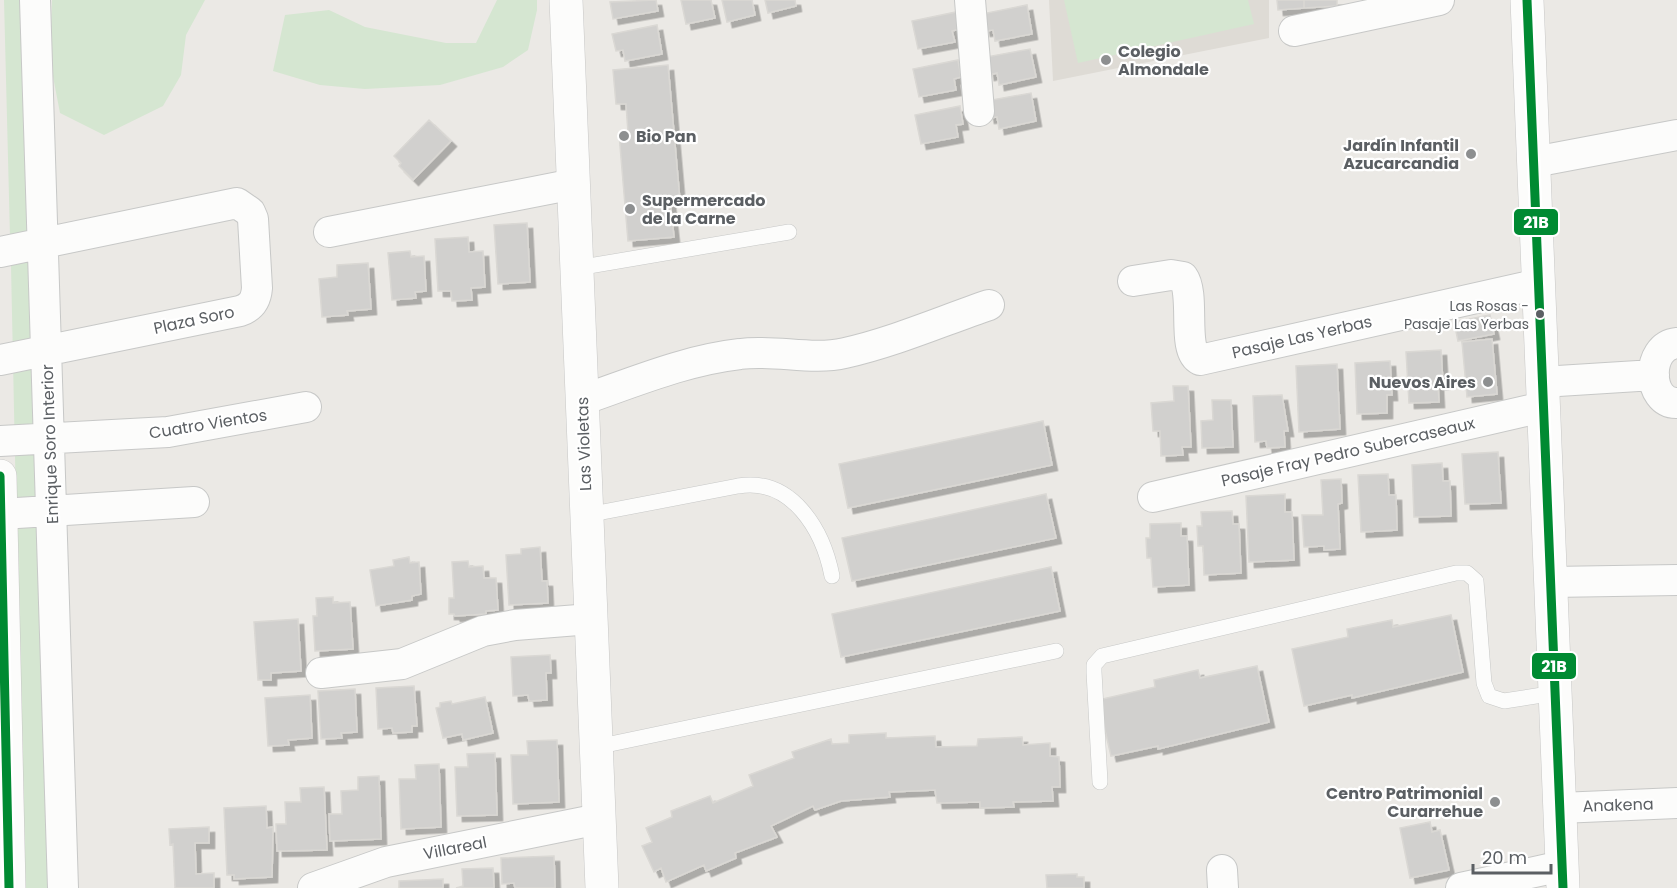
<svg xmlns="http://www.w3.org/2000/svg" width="1677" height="888" viewBox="0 0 1677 888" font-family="Poppins,sans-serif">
<defs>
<filter id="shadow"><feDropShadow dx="5.5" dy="5.5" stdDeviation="0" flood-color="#0004"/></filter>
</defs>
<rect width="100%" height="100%" fill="#ebe9e5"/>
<path fill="#dedbd5" d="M 1049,0 L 1269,0 L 1269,38 L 1053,81 Z"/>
<path fill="#d5e6d1" d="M 4,0 L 25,0 L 34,237 L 10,237 Z
M 52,0 L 205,0 L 186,35 L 181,75 L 163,106 L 104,135 L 60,113 L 50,61 Z
M 497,0 L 537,0 L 537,10 L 528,50 L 503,67 L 440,85 L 365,89 L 320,85 L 273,71 L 285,15 L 329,10 L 365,27 L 446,43 L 476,43 Z
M 1064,0 L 1248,0 L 1254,24 L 1078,63 Z
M 39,252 L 48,888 L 24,888 L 11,266 L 18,256 Z"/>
<path fill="#d1d0ce" stroke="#dad8d4" stroke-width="1.5" filter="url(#shadow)" d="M 656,0 L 658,11 L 613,19 L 610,2 Z
M 681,0 L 711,0 L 715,18 L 686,24 Z
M 722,0 L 752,0 L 755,15 L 727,22 Z
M 765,0 L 795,0 L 796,6 L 768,13 Z
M 1277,0 L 1304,0 L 1304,8 L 1278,10 Z
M 1304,0 L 1337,0 L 1337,6 L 1304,8 Z
M 1027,5 L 1032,34 L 995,41 L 993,30 L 985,31 L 982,14 Z
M 956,12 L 960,29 L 952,31 L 955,42 L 918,49 L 912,21 Z
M 657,25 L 662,54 L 625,61 L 623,50 L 616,51 L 612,34 Z
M 1030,49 L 1036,77 L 999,85 L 997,73 L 989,75 L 986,57 Z
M 958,60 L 961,77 L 954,79 L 956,90 L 919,97 L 913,69 Z
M 668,65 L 680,201 L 670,201 L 674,237 L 628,241 L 619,134 L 628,133 L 626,104 L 616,104 L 613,70 Z
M 1031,93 L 1036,121 L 999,129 L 997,117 L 989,118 L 986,101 Z
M 960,106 L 963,124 L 956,125 L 958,137 L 921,144 L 915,115 Z
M 429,120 L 451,141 L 413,180 L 399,166 L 401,163 L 394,156 Z
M 527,223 L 530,282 L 498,284 L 494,225 Z
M 468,237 L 469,252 L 483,251 L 485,287 L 471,288 L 472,300 L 452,301 L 451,291 L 438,291 L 435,239 Z
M 410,251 L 411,257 L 424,256 L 426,291 L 415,292 L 416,298 L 392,300 L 388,253 Z
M 368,263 L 371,309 L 347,311 L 348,315 L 322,317 L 319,279 L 337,277 L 337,265 Z
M 1490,315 L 1494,334 L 1458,341 L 1454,322 Z
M 1492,339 L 1497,394 L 1467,397 L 1462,342 Z
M 1441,350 L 1443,384 L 1438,384 L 1439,402 L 1409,403 L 1406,352 Z
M 1390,361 L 1392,395 L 1387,395 L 1387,413 L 1357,414 L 1355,363 Z
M 1337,364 L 1340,429 L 1299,432 L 1296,366 Z
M 1173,386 L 1188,386 L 1191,447 L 1182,447 L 1183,455 L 1161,456 L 1160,431 L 1153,431 L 1151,403 L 1174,401 Z
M 1282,395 L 1288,431 L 1284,431 L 1285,447 L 1267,448 L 1266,441 L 1255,442 L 1253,396 Z
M 1212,400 L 1231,400 L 1233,447 L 1202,448 L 1201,421 L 1213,420 Z
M 1043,421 L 1052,465 L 848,508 L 839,464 Z
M 1498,452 L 1501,503 L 1465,504 L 1462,454 Z
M 1442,463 L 1443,481 L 1450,481 L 1451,516 L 1414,517 L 1412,465 Z
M 1388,474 L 1389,495 L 1396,495 L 1397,530 L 1361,532 L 1358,475 Z
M 1341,479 L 1342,503 L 1338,504 L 1340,549 L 1324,550 L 1324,546 L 1304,547 L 1302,515 L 1323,515 L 1321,480 Z
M 1046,494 L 1056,538 L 852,581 L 842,538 Z
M 1285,494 L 1285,512 L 1292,512 L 1294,560 L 1249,562 L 1246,496 Z
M 1232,511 L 1233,524 L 1239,524 L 1241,573 L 1204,575 L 1203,546 L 1198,546 L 1197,526 L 1202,526 L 1201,512 Z
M 1181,523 L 1181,536 L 1187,536 L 1189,585 L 1153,587 L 1151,558 L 1147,558 L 1146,538 L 1150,538 L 1150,524 Z
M 540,547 L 542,581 L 547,581 L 548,603 L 509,605 L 506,555 L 521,554 L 521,549 Z
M 409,557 L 410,563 L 419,562 L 421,594 L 412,596 L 412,600 L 376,606 L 370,570 L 394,566 L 393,560 Z
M 468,561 L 469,567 L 483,566 L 484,578 L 496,578 L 498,610 L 486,611 L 486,614 L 455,616 L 454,614 L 449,614 L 449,598 L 454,598 L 452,562 Z
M 1051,567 L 1060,611 L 841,657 L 832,614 Z
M 333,597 L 333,603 L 350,602 L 353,649 L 315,651 L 313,616 L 317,616 L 316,598 Z
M 1451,615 L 1463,672 L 1352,698 L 1352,695 L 1304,706 L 1292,649 L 1348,637 L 1347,629 L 1392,620 L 1393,627 Z
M 298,619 L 301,671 L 271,673 L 271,680 L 258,680 L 254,622 Z
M 550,655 L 551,673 L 546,673 L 547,700 L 529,701 L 528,695 L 513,696 L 511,657 Z
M 1257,666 L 1269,722 L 1158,749 L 1158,746 L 1111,756 L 1098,700 L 1155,687 L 1154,680 L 1198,670 L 1200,678 Z
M 414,686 L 417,726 L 412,726 L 412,732 L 393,733 L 392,728 L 378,729 L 376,688 Z
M 355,689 L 357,732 L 341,733 L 342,738 L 321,739 L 318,691 Z
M 310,695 L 312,738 L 288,740 L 289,745 L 268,746 L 265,698 Z
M 485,697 L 493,733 L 463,740 L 462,734 L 443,738 L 436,708 L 440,707 L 440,703 L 451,701 L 452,704 Z
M 886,733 L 886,738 L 935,736 L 936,747 L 977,746 L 978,739 L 1022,737 L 1023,745 L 1050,743 L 1050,756 L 1059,757 L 1060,787 L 1052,787 L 1053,801 L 1013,802 L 1014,807 L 980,808 L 980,802 L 937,803 L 935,790 L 889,792 L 890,797 L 841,801 L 815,810 L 813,806 L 771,826 L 777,837 L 735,853 L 736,858 L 706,871 L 704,865 L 666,882 L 661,868 L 654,872 L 642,846 L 652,842 L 646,828 L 672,817 L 671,811 L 710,796 L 713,803 L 753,786 L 749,775 L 794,758 L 792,752 L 831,739 L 832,744 L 849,743 L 849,735 Z
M 557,740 L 559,802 L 513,804 L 511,755 L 528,755 L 527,741 Z
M 495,753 L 497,815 L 457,816 L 455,767 L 468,767 L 467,754 Z
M 439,764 L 441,827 L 401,829 L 399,779 L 416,779 L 415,765 Z
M 379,776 L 381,839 L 330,841 L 329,814 L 342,814 L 341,791 L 358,790 L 358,777 Z
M 324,787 L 327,850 L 277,851 L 276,824 L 286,824 L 285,802 L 301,802 L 300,788 Z
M 266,806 L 267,828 L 273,827 L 272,877 L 234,879 L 234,875 L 227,875 L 224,808 Z
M 1430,822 L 1432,832 L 1440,830 L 1449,870 L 1410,878 L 1400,828 Z
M 209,827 L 209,843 L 195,843 L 196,874 L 214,873 L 214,888 L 175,888 L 173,844 L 170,845 L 169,829 Z
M 554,856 L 555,888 L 515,888 L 514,883 L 502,884 L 501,858 Z
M 493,868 L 494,888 L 456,888 L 463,886 L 462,869 Z
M 1077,874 L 1077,877 L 1084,877 L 1084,888 L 1047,888 L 1046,875 Z
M 443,879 L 443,888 L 399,888 L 399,881 Z"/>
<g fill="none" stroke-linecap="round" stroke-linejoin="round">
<g stroke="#c7c8c7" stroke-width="16">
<path id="lane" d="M 577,268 L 789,232
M 587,515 L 738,486 C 792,477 823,530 832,576
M 596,747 L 1056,651
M 1100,782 L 1094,672 L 1094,665 L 1102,656 L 1456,573 L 1467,573 L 1476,581 L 1484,683 L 1489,696 L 1504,701 L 1555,693"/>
</g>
<g stroke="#c7c8c7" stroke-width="32">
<path id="street" d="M 35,0 L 63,888
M 970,0 L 979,111
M 1294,31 L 1439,0
M 1534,162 L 1677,135
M 329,232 L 574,184
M 0,252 L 237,203 L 250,212 L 253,219 L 257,288 C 256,300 252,307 240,311 L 0,360
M 1133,281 L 1171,275 L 1183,277 C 1196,295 1181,351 1200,360 L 1539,284
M 1677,343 C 1645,346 1647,404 1677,403
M 1542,382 L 1654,375
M 582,400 C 634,382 686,360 740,354 C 775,349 811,361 845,353 C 894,342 942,321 989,305
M 0,441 L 168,432 L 306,407
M 1153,497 L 1543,407
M 1,514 L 194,502
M 1551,582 L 1677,580
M 321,673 L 402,664 L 483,631 L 515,625 L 591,619
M 1560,808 L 1677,803
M 1222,870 L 1223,888
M 313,888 L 386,862 L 599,819
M 1461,888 L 1562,866"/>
</g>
<g stroke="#c7c7c6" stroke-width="34">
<path id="secondary" d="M 566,0 L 602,888
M 1527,0 L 1563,888
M 0,476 L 9,888"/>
</g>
<use href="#lane" stroke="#fcfcfb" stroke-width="15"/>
<use href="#street" stroke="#fcfcfb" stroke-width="30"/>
<use href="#secondary" stroke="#fcfcfb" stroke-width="33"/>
<g stroke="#fff" stroke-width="14">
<path id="bus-1" d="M 1527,0 L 1563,888
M 0,476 L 9,888"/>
</g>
<use href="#bus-1" stroke="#008a32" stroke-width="9"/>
</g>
<g fill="#8d8f90" stroke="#fff" stroke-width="2">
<circle cx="1106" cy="60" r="6"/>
<circle cx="624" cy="136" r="6"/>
<circle cx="1471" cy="154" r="6"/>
<circle cx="630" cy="209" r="6"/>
<circle cx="1488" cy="382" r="6"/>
<circle cx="1495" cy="802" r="6"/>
</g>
<circle fill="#5b5f63" stroke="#fff" stroke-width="2" cx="1540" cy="314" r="5"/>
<g text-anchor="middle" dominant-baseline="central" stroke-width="4.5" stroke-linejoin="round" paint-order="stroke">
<g font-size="14" fill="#5b5f63" stroke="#fff" text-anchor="end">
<text x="1529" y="306">Las Rosas -<tspan x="1529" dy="18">Pasaje Las Yerbas</tspan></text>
</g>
<g font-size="16" font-weight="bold" fill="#5b5f63" stroke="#fff" text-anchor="start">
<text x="1118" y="51">Colegio<tspan x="1118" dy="18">Almondale</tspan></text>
<text x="636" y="136">Bio Pan</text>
<text x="1459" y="145" text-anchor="end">Jardín Infantil<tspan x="1459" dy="18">Azucarcandia</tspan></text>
<text x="642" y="200">Supermercado<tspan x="642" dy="18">de la Carne</tspan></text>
<text x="1476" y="382" text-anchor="end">Nuevos Aires</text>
<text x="1483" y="793" text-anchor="end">Centro Patrimonial<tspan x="1483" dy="18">Curarrehue</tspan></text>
</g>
<g font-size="16" fill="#5b5f63" stroke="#fff">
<text transform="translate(194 320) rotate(-12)">Plaza Soro</text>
<text transform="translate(1302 337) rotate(-13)">Pasaje Las Yerbas</text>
<text transform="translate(208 424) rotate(-9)">Cuatro Vientos</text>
<text transform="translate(50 444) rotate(-92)">Enrique Soro Interior</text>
<text transform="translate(584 444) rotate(-92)">Las Violetas</text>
<text transform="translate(1348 452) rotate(-13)">Pasaje Fray Pedro Subercaseaux</text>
<text transform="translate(1618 805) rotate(-2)">Anakena</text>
<text transform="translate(455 848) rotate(-11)">Villareal</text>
</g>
</g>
<g stroke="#fff" stroke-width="2">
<rect x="1513" y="208" width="46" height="28" rx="6" fill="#008a32"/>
<rect x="1531" y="652" width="46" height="28" rx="6" fill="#008a32"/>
</g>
<g font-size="16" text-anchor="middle" font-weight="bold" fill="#fff">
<text x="1536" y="228">21B</text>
<text x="1554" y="672">21B</text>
</g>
<path d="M1473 864v9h78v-9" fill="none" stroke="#5b5f63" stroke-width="3"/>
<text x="1482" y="864" font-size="18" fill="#5b5f63" stroke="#ffffff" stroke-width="4.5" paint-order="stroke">20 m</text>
</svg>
